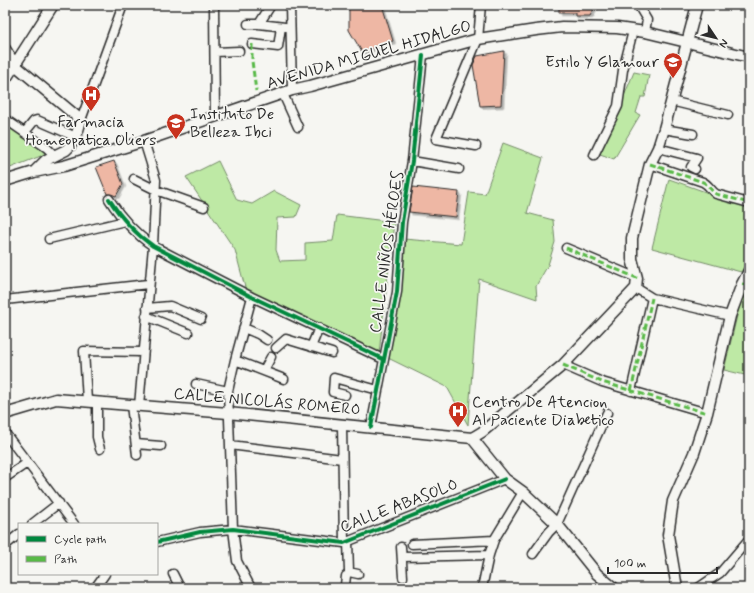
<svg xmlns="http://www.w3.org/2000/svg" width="754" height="593" viewBox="0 0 754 593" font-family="Mynerve,sans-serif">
<defs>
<filter id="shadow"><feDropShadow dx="2.5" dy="2.5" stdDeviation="0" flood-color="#0004"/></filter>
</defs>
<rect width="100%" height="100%" fill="#f6f6f2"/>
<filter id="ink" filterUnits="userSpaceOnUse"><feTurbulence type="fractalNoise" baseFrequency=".025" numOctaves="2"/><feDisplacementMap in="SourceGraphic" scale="8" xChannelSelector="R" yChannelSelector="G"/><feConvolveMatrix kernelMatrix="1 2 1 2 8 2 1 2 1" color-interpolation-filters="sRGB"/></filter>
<g filter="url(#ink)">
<path fill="#bee9a5" stroke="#748a68" d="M 634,72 L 649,75 L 645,97 L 641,97 L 636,113 L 640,115 L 614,159 L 600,154 Z
M 5,122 L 51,152 L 5,170 Z
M 503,143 L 543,158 L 527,213 L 553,220 L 555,242 L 548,265 L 536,286 L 537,299 L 479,279 L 468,425 L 447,387 L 388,358 L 404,239 L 461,244 L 469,192 L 485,194 Z
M 218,161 L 237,200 L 252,204 L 274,191 L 301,205 L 296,217 L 277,218 L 276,250 L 280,261 L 305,260 L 305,243 L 333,241 L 337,215 L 394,222 L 379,353 L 246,291 L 235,250 L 186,177 Z
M 669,179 L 717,196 L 749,205 L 749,258 L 741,272 L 652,248 Z
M 749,289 L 749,376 L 724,370 L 741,299 L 747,290 Z"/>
<path fill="#eeb7a4" stroke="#2b2b2b" filter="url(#shadow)" d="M 349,5 L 382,5 L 393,41 L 362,52 L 349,30 Z
M 559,5 L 596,5 L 590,16 L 575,16 L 575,13 L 559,13 Z
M 504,51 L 501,105 L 480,106 L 473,65 L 477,56 Z
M 114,161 L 123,184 L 116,196 L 111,194 L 107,194 L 96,167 Z
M 413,187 L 459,192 L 456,217 L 409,212 Z"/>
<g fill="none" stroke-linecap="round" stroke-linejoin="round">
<g stroke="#2b2b2b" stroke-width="11">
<path id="minor" d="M 214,5 L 215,116
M 290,5 L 292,90
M 638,5 L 647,20 L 645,32
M 248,24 L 259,24 L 285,27
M 259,24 L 271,5
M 252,44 L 278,47 L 281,27
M 215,52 L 239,51
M 283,94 L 298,127
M 671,101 L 728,115
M 5,119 L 47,148 L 54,155
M 81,120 L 123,5
M 664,129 L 693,134
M 25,132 L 34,121 L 37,120 L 76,137
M 476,146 L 436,139 L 478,39 L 481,5
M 658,148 L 697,158 L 691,167 L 695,169
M 594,155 L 618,106 L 623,70 L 633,31
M 412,161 L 459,169
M 650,164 L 703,182 C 709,185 711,191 716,194 L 749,203
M 134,179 L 156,190 L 204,207
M 109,199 C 121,218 134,233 153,246 L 252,297 L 383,359
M 49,239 L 125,221
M 566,248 L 637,278
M 636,288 L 652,298 L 730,316
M 5,300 L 148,284
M 147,308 L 170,306 L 201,319
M 146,316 L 188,333
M 244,328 L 258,334 L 267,340
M 311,347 L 319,328
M 276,348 L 286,339 L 332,353
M 235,360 L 284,379
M 563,365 L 602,382 L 707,413
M 264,370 L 271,357
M 196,384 L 228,391
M 631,391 L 652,298
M 345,395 L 333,392 L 334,378 L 378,390
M 87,401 L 84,351 L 143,352
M 97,402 L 97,437 L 100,449
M 131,405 L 137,455
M 139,406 L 153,246 L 156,180 L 144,141
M 342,425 L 344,543
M 371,427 L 397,292 L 402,222 L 412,161 L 423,55
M 5,433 L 74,524
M 136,444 L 161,446
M 230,445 L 342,459
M 5,478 L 27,463
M 32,524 L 59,503
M 348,541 L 349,572 L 358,574
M 157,542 L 200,532 L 233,529 L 344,543 L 505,479
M 7,544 L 19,534
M 412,544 L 494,540
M 401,547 L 403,577
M 533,554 L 549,532 L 557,524 L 607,413
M 403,557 L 489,555
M 173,574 L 180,588
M 346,576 L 345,585 L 347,588
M 95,588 L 105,574
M 251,588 L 237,561 L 233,529 L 228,391 L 235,360 L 252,297
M 482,588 L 489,555 L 494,540 L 523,492
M 698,588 L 720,573 L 749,539"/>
</g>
<g stroke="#2b2b2b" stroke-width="13">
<path id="major" d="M 5,49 L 15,65 L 81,120 L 76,137 L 70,146 L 66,150 L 46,160 L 34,172
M 5,80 L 53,5
M 5,181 L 34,172 L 64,166 L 144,141 L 292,90 L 310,86 L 478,39 L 536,30 L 562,27 L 617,28 L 645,32 L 749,57
M 5,414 L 56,399 L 228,413 L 472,438 L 482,432 L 563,365 L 636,288 L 637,278 L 632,259 L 632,238 L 650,164 L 658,148 L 664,129 L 697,5
M 472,438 L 505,479 L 523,492 L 557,524 L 597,574 L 614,588
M 677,588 L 668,535 L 673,501 L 694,453 L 707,413 L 730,316 L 742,284 L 749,271"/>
</g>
<use href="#minor" stroke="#f6f6f2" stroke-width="8"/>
<use href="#major" stroke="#f6f6f2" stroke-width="10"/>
<path stroke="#58b947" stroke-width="3" stroke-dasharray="6 3" stroke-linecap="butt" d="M 252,44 L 252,61 L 256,91
M 650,164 L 703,182 C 709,185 711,191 716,194 L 749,203
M 566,248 L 637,278
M 742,284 L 749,285
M 563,365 L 602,382 L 707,413
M 631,391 L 652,298"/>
<g stroke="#f6f6f2" stroke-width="6">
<path id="cycleway" d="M 109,199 C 121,218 134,233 153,246 L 252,297 L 383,359
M 371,427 L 397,292 L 402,222 L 412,161 L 423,55
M 157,542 L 200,532 L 233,529 L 344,543 L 505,479"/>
</g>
<use href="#cycleway" stroke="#00873e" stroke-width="4"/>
</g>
</g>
<defs>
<g id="university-pin" transform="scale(1)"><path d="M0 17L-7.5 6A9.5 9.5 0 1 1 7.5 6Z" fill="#c8321e" stroke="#f6f6f2"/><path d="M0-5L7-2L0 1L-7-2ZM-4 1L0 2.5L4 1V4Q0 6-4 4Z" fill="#fff"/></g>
<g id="hospital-pin" transform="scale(1)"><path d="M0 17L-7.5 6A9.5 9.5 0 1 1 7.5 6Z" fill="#c8321e" stroke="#f6f6f2"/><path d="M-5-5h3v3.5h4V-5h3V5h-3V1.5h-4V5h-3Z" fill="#fff"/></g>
</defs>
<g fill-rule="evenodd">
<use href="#university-pin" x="673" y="62"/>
<use href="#hospital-pin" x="91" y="95"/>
<use href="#university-pin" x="176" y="123"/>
<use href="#hospital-pin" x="458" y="411"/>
</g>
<g text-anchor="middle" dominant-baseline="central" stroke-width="3.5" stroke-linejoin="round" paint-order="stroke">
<g font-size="16" fill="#2b2b2b" stroke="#f6f6f2">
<text transform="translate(369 55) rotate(-16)">AVENIDA MIGUEL HIDALGO</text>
<text transform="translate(387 252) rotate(-82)">CALLE NIÑOS HÉROES</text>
<text transform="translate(267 402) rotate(5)">CALLE NICOLÁS ROMERO</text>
<text transform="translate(399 506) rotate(-21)">CALLE ABASOLO</text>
</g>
<g font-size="16" fill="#2b2b2b" stroke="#f6f6f2" text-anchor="start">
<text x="659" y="62" text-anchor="end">Estilo Y Glamour</text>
<text x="190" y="114">Instituto De<tspan x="190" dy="18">Belleza Ibci</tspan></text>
<text x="91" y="122" text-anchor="middle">Farmacia<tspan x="91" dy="18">Homeopatica Oliers</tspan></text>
<text x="472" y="402">Centro De Atencion<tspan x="472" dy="18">Al Paciente Diabetico</tspan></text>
</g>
</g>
<rect width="754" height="593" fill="none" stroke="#f6f6f2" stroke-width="20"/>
<rect x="10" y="10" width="734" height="573" fill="none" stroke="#2b2b2b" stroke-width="1.5" filter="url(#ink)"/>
<rect x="18" y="523" width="140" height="52" fill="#f6f6f2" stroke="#a5a5a2"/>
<rect x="26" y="536" width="20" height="6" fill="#00873e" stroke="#a5a5a2"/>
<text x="54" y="543" font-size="12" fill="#2b2b2b">Cycle path</text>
<rect x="26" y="556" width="20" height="6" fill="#58b947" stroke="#a5a5a2"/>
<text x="54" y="563" font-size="12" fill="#2b2b2b">Path</text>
<g transform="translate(716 38) rotate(125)" stroke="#f6f6f2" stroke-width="3" paint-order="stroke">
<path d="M0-3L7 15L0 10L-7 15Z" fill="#2b2b2b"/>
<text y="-6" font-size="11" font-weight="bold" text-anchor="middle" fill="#2b2b2b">N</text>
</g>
<path d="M608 567v6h109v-6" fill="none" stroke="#2b2b2b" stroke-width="2"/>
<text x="614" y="567" font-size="12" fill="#2b2b2b" stroke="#f6f6f2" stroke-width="3" paint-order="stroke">100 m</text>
</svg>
